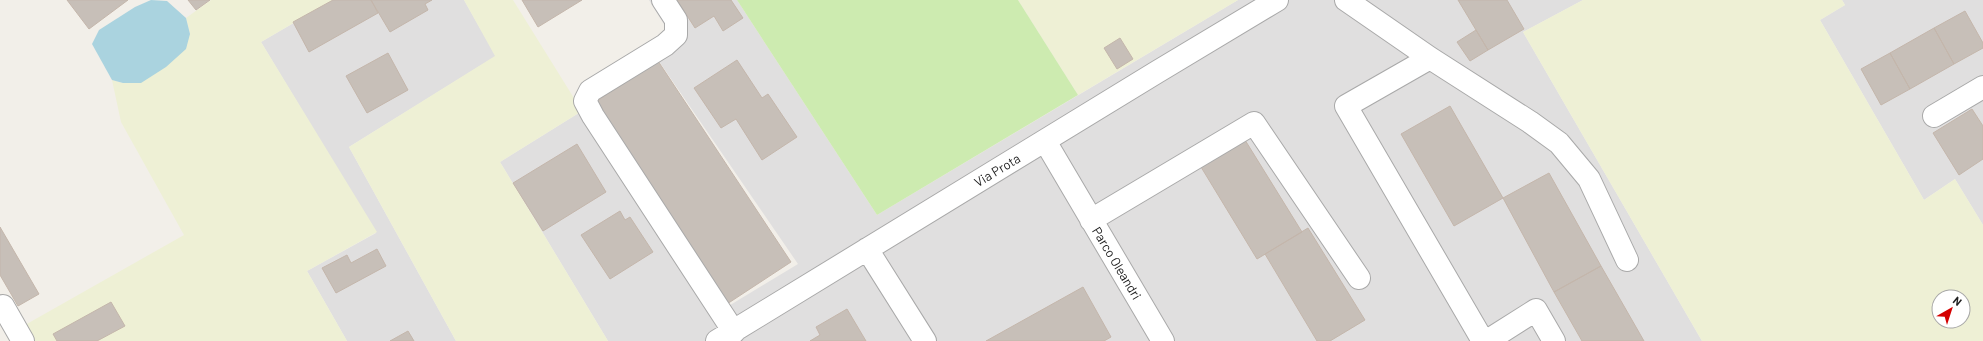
<svg xmlns="http://www.w3.org/2000/svg" width="1983" height="341" viewBox="0 0 1983 341" font-family="Barlow,sans-serif">
<rect width="100%" height="100%" fill="#f2efe9"/>
<path fill="#e0dfdf" d="M 333,0 L 464,0 L 496,56 L 349,147 L 456,341 L 347,341 L 307,271 L 376,233 L 261,42 Z
M 649,0 L 737,0 L 877,215 L 1238,0 L 1583,0 L 1523,32 L 1702,341 L 608,341 L 500,162 L 582,111 L 727,307 L 798,264 L 658,60 L 668,31 Z
M 1842,0 L 1983,0 L 1983,225 L 1955,179 L 1924,200 L 1820,20 L 1845,5 Z"/>
<path fill="#eef0d5" fill-rule="evenodd" d="M 211,0 L 333,0 L 261,42 L 377,232 L 307,271 L 347,341 L 34,341 L 25,325 L 184,235 L 121,122 L 112,80 L 123,83 L 190,34 L 186,18 Z
M 464,0 L 513,0 L 582,111 L 500,162 L 608,341 L 456,341 L 349,147 L 495,56 Z
M 1018,0 L 1238,0 L 1078,95 Z
M 1583,0 L 1842,0 L 1845,5 L 1820,20 L 1924,200 L 1955,179 L 1983,225 L 1983,341 L 1702,341 L 1523,32 ZM 1939,297 L 1963,297 L 1963,321 L 1939,321 Z"/>
<path fill="#cdebb0" d="M 737,0 L 1018,0 L 1078,95 L 877,215 Z"/>
<path fill="#aad3df" d="M 151,0 L 167,1 L 186,18 L 190,34 L 186,49 L 166,67 L 141,83 L 123,83 L 112,80 L 92,44 L 99,30 L 135,7 Z"/>
<path fill="#c7bfb8" stroke="#c4b6ab" d="M 67,0 L 128,0 L 89,29 Z
M 188,0 L 210,0 L 196,10 Z
M 333,0 L 371,0 L 378,13 L 309,52 L 293,22 Z
M 371,0 L 432,0 L 425,4 L 428,10 L 390,32 Z
M 522,0 L 582,0 L 538,27 Z
M 677,0 L 731,0 L 743,18 L 723,31 L 714,16 L 695,28 Z
M 1458,0 L 1507,0 L 1524,29 L 1488,50 Z
M 1965,11 L 1983,43 L 1983,48 L 1954,64 L 1934,28 Z
M 1934,28 L 1954,64 L 1910,89 L 1890,53 Z
M 1476,30 L 1488,50 L 1470,61 L 1457,42 Z
M 1120,38 L 1133,59 L 1117,69 L 1104,48 Z
M 388,53 L 408,90 L 367,113 L 346,76 Z
M 1890,53 L 1910,89 L 1881,105 L 1861,69 Z
M 737,60 L 762,98 L 768,94 L 797,137 L 762,160 L 736,119 L 721,128 L 694,88 Z
M 658,61 L 791,262 L 727,304 L 594,103 Z
M 1450,106 L 1503,198 L 1454,226 L 1401,134 Z
M 1972,109 L 1983,126 L 1983,159 L 1959,175 L 1933,133 Z
M 1245,140 L 1302,232 L 1257,259 L 1201,167 Z
M 577,144 L 606,192 L 543,231 L 513,183 Z
M 1549,173 L 1601,266 L 1554,292 L 1503,198 Z
M 620,211 L 625,220 L 630,217 L 653,252 L 610,279 L 581,235 Z
M 0,227 L 39,294 L 18,306 L 0,275 Z
M 1308,228 L 1365,320 L 1330,341 L 1317,341 L 1265,254 Z
M 377,249 L 386,266 L 336,293 L 322,268 L 347,255 L 351,263 Z
M 1601,266 L 1644,341 L 1582,341 L 1554,292 Z
M 1083,287 L 1111,337 L 1104,341 L 986,341 Z
M 111,302 L 125,326 L 97,341 L 57,341 L 53,334 Z
M 847,309 L 866,341 L 810,341 L 820,335 L 816,327 Z
M 408,331 L 414,341 L 390,341 Z"/>
<g fill="none" stroke-linecap="round" stroke-linejoin="round">
<g stroke="#a9a9a9" stroke-width="24">
<path id="minor" d="M 663,0 L 676,20 L 676,35 L 665,45 L 590,91 L 585,101 L 593,116 L 734,332
M 1346,0 L 1430,58 L 1530,122 L 1559,143 L 1589,179 L 1627,260
M 1430,58 L 1346,106 L 1483,341
M 1934,116 L 1983,87
M 1045,141 L 1163,341
M 1091,220 L 1254,123 L 1359,278
M 867,249 L 925,341
M 3,306 L 23,341
M 717,341 L 1157,72 L 1277,0
M 1487,341 L 1536,310 L 1554,341"/>
</g>
<use href="#minor" stroke="#fff" stroke-width="22"/>
</g>
<g text-anchor="middle" dominant-baseline="central" stroke-width="3.5" stroke-linejoin="round" paint-order="stroke">
<g font-size="13" fill="#222" stroke="#fff">
<text transform="translate(997 170) rotate(-31)">Via Prota</text>
<text transform="translate(1117 263) rotate(59)">Parco Oleandri</text>
</g>
</g>
<g transform="translate(1951 309) rotate(39)"><circle r="19" fill="#ffffff" stroke="#a7a7a7"/>
<path d="M0-3L7 15L0 10L-7 15Z" fill="#d40000"/>
<text y="-6" font-size="11" font-weight="bold" text-anchor="middle" fill="#222222">N</text>
</g>
</svg>
